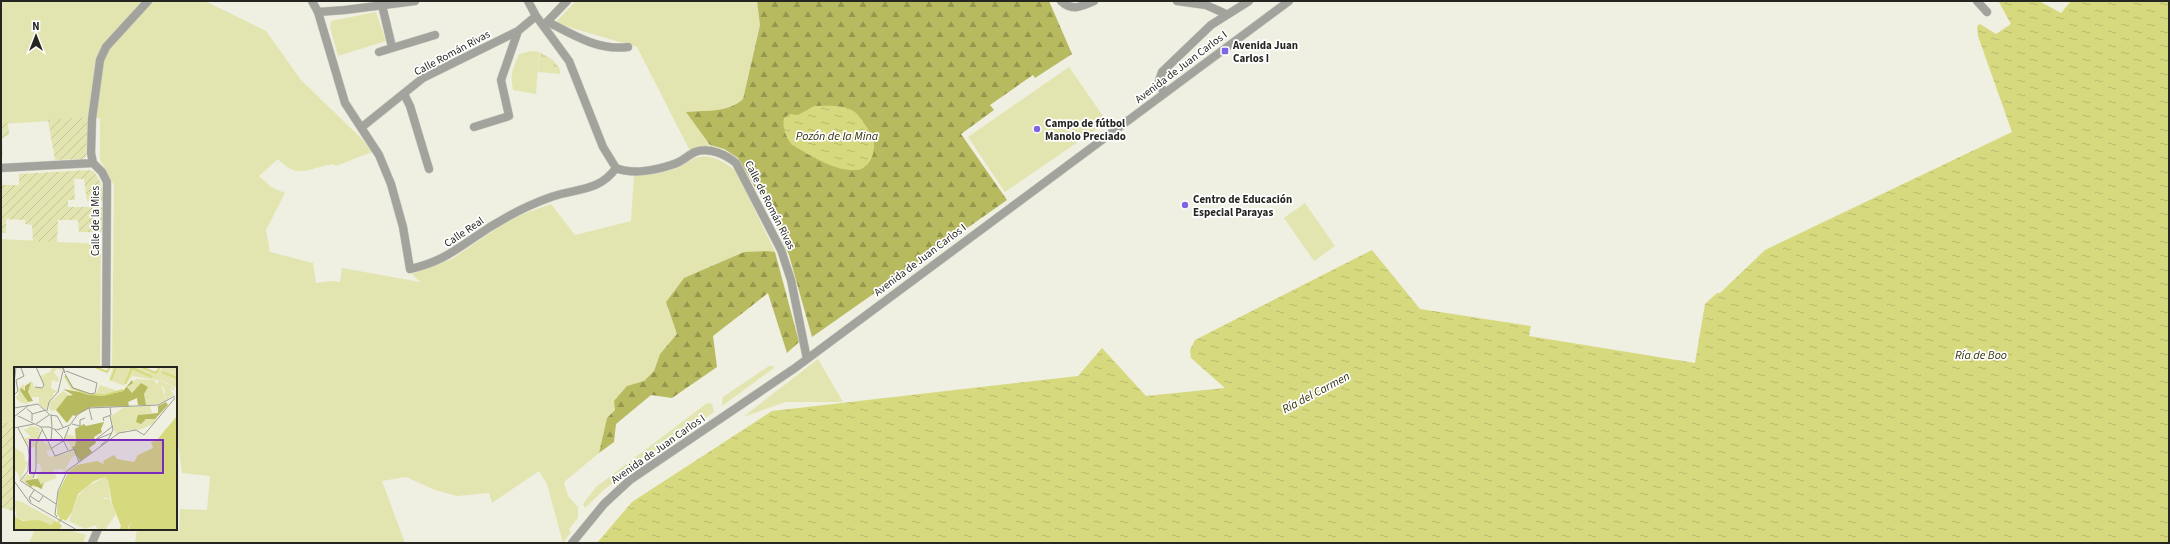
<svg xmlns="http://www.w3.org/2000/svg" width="2170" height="544" viewBox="0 0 2170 544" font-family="'Source Sans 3',sans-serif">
<defs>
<pattern id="forest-firs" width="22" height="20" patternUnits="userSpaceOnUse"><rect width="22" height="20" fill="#b8ba5f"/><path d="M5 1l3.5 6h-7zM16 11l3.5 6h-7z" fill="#95974e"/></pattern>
<pattern id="park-tufts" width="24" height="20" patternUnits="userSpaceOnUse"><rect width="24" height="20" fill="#e3e5b0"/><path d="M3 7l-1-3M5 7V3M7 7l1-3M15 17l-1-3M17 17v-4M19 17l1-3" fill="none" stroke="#c3c497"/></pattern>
<pattern id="garden-furrows" width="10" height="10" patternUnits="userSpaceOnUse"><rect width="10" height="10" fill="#e3e5b0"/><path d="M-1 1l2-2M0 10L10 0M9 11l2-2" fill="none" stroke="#c3c497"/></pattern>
<pattern id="water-ripples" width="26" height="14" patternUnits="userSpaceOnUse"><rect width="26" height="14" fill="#d7d97e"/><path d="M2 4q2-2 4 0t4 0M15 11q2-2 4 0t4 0" fill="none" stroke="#b8ba6d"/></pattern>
</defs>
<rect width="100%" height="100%" fill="#efefe2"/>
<path fill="#e3e5b0" d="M 1,1 L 205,1 L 266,31 L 301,80 L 363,140 L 372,152 L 336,166 L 333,164 C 309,168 298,180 278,159 L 259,176 L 271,187 L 285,193 L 266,230 L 270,252 L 313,263 L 316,283 L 331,281 L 340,282 L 342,268 L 420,282 L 412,274 L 452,259 L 512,218 L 551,204 L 575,235 L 631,221 L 634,175 C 647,174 661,173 674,169 C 681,167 687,162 693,159 C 709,152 723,161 736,171 L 775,252 L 744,252 L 684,278 L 666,302 L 677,334 L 660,354 L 654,371 L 644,381 L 627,386 L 615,410 L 607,418 L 599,453 L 564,482 L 568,496 L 578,507 L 578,518 L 569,529 L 571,532 L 563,543 L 547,484 L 539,471 L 492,503 L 489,493 L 457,496 L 435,490 L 406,477 L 382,481 L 405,543 L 135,543 L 137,529 L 179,531 L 180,509 L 207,510 L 210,476 L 182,473 L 176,428 L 176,368 L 112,368 L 114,185 L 100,160 L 100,118 L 1,124 Z
M 576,1 L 757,1 L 760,24 L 743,99 C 728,113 706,110 687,112 L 710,145 L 690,151 L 637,47 L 555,23 Z
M 376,12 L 386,41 L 338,56 L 330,27 L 331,21 Z
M 531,51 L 539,52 L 536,94 L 513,90 C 510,72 513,69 519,54 Z
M 1069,67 L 1107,122 L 1005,192 L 968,137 Z
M 1305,203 L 1335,246 L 1314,261 L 1284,218 Z
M 1,239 L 101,244 L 100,368 L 15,368 L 15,425 L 1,421 Z
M 818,359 L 843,402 L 786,402 L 743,417 Z
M 769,366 L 773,366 L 774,368 L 722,406 L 723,397 Z
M 707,403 L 712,404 L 714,412 L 606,488 L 585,508 L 583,504 L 596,487 Z
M 35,529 L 65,529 L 86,535 L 83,543 L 29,543 Z"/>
<path fill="url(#forest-firs)" d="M 757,1 L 1049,1 L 1072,54 L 1035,78 L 1033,75 L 990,105 L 994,110 L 961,134 L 1007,200 L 812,337 L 789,255 L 769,211 L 738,158 L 724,149 L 710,145 L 686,112 C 706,110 728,113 743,99 L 760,25 Z
M 767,251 L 775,252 L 799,342 L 787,353 L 768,293 L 713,336 L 717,367 L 672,398 L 651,395 L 616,424 L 614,442 L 599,453 L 607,418 L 615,410 L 614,401 L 627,386 L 644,381 L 654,371 L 660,354 L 677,334 L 666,302 L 684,278 L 744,252 Z"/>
<path fill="url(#park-tufts)" d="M 539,52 L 553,60 L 560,69 L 560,74 L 538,72 Z"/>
<path fill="url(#garden-furrows)" d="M 88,117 L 86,157 L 82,159 L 55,160 L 48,120 Z
M 1,123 L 8,123 L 9,134 L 2,139 L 3,156 L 1,157 Z
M 88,170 L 93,171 C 101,180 103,189 103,201 L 87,201 L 84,179 L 74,179 L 75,200 L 68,200 L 68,207 L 102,207 L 102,232 L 79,232 L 78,220 L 58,220 L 57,242 L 33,241 L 32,225 L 25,224 L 25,220 L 6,219 L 6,233 L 1,233 L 1,175 L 3,185 L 19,185 L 19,174 Z
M 1,421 L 15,425 L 15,512 L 1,507 Z"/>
<path fill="url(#water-ripples)" d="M 2039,1 L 2061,13 L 2071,1 L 2169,1 L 2169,543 L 597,543 L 632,502 L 772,411 L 1078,376 L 1102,348 L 1146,396 L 1225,388 L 1191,358 L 1190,350 L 1195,340 L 1372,250 L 1420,309 L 1531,326 L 1529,336 L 1695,363 L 1705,304 L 1717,293 L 1720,293 L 1765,250 L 2012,132 L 1978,36 L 1977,26 L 1980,24 L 1996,34 L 2011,24 L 1999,2 Z
M 814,106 C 827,106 846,104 856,113 C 862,119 870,131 873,139 C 877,150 870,169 857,170 C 835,172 810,155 792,145 C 786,137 782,128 784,118 L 790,114 L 798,115 Z"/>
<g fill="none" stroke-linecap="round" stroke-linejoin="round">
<g stroke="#cbcbbf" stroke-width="9">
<path id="minor" d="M 312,1 L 318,12 L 345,103 L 379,155 L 391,184 L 403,227 L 410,269 C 437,263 450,254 472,239 C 496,222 523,207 551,197 C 576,188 599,192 616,168
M 381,1 L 392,47
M 528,1 L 536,16 L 569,61 L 603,147 L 616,168
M 1061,1 C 1072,12 1082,6 1094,1
M 1177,1 L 1206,5 L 1226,14
M 1977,1 L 1987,12
M 318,12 L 345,10 L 415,1
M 548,22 C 573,35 599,51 628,47
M 544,25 L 567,1
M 379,52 L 435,35
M 404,94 L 410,106 L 429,169
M 1164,94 L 1159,81 L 1162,72 L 1211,25 L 1249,1
M 362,127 L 423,78 L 518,31 L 536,16
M 474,127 L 509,116 L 501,80 L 518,31
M 1,168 L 93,163
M 616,168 C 632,175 657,170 674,164 C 682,162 688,155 695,152 C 709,147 725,154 736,163 L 781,250 L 791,280 L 807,359
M 106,368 L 107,182 L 102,172 L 93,163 L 91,153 L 92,119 L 100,60 L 106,47 L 148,1
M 92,543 L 98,529
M 572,543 L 604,504 L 630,480 L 795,368 L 1289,1"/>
</g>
<use href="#minor" stroke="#a2a39d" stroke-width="8"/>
</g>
<g fill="#7f65e1" stroke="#fff" stroke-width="1.5">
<rect x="1221" y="47" width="8" height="8" rx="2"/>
<circle cx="1037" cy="129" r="4"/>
<circle cx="1185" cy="205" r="4"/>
</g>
<g text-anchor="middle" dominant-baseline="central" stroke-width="3.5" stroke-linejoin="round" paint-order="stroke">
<g font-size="11" font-weight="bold" fill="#252621" stroke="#fff" text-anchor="start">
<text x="1233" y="45">Avenida Juan<tspan x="1233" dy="13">Carlos I</tspan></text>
<text x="1045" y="123">Campo de fútbol<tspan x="1045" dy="13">Manolo Preciado</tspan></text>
<text x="1193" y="199">Centro de Educación<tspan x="1193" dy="13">Especial Parayas</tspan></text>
</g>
<g font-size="11" fill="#252621" stroke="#fff">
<text transform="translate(452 53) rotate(-28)">Calle Román Rivas</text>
<text transform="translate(1181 67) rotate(-37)">Avenida de Juan Carlos I</text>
<text transform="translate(770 205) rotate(63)">Calle de Román Rivas</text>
<text transform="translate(95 221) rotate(-90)">Calle de la Mies</text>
<text transform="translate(464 232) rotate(-34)">Calle Real</text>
<text transform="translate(920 260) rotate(-37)">Avenida de Juan Carlos I</text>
<text transform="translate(658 449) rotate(-35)">Avenida de Juan Carlos I</text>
</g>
<g font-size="12" font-style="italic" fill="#34340c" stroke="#fff">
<text x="837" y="136">Pozón de la Mina</text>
<text x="1981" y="355">Ría de Boo</text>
<text transform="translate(1316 393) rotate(-28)">Ría del Carmen</text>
</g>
</g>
<g transform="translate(14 367)">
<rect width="163" height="163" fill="#efefe2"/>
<path d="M 38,0 L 47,0 L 48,4 L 43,2 L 40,5 L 45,12 L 44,15 L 38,13 L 37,21 L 44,25 L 40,26 L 32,43 L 25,37 L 25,30 L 17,30 L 14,25 L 15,17 L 18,14 L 20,20 L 30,21 L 27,9 L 36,5 ZM 99,0 L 122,0 L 142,7 L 149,0 L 161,0 L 163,1 L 163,20 L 160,20 L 160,24 L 157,22 L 159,19 L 149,14 L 118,9 L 112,17 L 110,15 L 111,19 L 95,13 ZM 122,12 L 140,13 L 143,18 L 147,18 L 152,33 L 144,37 L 132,38 L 130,27 L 134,20 L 127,16 L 118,26 L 113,20 ZM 10,17 L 11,24 L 7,24 L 13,30 L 11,31 L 14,37 L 7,36 L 1,30 L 4,29 L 5,21 ZM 86,18 L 101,23 L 101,24 L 84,28 L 82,26 ZM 49,24 L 59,30 L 53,29 L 42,43 L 36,44 L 35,36 ZM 136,39 L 138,46 L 125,48 L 129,56 L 130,53 L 143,50 L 139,57 L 125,63 L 113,63 L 102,68 L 96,50 L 110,40 ZM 17,59 L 26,61 L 25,71 L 39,82 L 32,84 L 35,90 L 54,86 L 58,82 L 55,76 L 50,74 L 53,67 L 60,69 L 62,74 L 59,82 L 63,88 L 58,90 L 51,103 L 60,98 L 50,106 L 49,102 L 39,103 L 43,111 L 32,115 L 26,123 L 25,120 L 17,120 L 8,113 L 13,107 L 16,109 L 18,105 L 21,106 L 18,112 L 22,113 L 24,105 L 28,104 L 26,97 L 23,97 L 21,80 L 14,81 L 10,71 L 17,70 L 10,63 ZM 0,80 L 10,87 L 11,94 L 14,95 L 6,113 L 4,106 L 0,103 Z" fill="#e3e5b0"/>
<path d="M 118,13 L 119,16 L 113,20 L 118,26 L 127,16 L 134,20 L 130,27 L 132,38 L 124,38 L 123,31 L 114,35 L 115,39 L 77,40 L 61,49 L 59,48 L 53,56 L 42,43 L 53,29 L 59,28 L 49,22 L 87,29 L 109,24 ZM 17,15 L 14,25 L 19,34 L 14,35 L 6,23 L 7,21 L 11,24 L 11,19 ZM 152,35 L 154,38 L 141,52 L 132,52 L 127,57 L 122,55 L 124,48 L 144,46 L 144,39 ZM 90,55 L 87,62 L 88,65 L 80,70 L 82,76 L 75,81 L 78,85 L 66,94 L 58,80 L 61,79 L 62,74 L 61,62 L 70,57 L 72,59 ZM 20,112 L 24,112 L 27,118 L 29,115 L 28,122 L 19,118 L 17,120 L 11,114 Z" fill="#b8ba5f"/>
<path d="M 74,119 L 85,124 L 90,132 L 96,132 L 102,147 L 91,163 L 83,162 L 82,158 L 71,162 L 55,154 L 64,129 Z" fill="#e3e5b0"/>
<path d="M 145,13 L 158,19 L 156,22 L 160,28 L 152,33 L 150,21 L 147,18 L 143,18 ZM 91,110 L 94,113 L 96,132 L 85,129 L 85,124 L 74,119 ZM 0,133 L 8,135 L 44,155 L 36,158 L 3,152 Z" fill="#e3e5b0"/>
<path d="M 163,49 L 162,163 L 114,163 L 118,153 L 113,163 L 105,163 L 107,159 L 98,136 L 94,113 L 91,110 L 80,114 L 64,127 L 58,145 L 52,154 L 49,152 L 45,156 L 48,159 L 45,163 L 0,163 L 0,145 L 2,151 L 9,154 L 25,153 L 37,158 L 41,154 L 43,156 L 46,151 L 43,147 L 44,126 L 55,104 L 63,98 L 83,94 L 90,97 L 89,94 L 100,88 L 103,92 L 120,95 L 124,88 L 139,81 L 137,75 L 142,74 Z" fill="#d7d97e"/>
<path fill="none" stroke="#d7d97e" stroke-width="2" d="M 81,0 L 93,5 L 96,0M 116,0 L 138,10M 127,0 L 142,6 L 146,0M 148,5 L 163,11M 51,9 L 58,21 L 74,27 L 90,28 L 109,23M 97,13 L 102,0M 111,17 L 118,1"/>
<path fill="none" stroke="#9e9f95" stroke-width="1" d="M 48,0 L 51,6 L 49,0M 51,7 L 59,21 L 77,27 L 81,26 L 83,16 L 52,4M 2,13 L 10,9 L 7,1M 0,17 L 2,0M 21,20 L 28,21 L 30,18 L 22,0M 0,28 L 4,24 L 2,13M 0,41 L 24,37 L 36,48 L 43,49 L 49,60M 75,41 L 78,53M 13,42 L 18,46 L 18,54M 33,44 L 35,35 L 44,25 L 49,4M 18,47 L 32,43M 37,48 L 38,60M 4,49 L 27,60 L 35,60 L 43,63 L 56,58 L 64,47 L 75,41 L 144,38 L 161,29M 0,50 L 15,38M 90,54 L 89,51 L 97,48 L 96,40M 22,57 L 35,48M 58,57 L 66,59 L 66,53 L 71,51M 27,60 L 41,89 L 60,82 L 65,95M 0,61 L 20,57M 4,61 L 14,80 L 15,89 L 14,104 L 6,114M 41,63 L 47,69 L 54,83M 98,66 L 81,73 L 99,59M 37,74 L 38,61M 49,75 L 55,60M 87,78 L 95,71 L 99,63 L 96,49M 38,81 L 49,74M 19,111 L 22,102 L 22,77 L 28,63M 0,114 L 16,136 L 63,163M 7,114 L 42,137M 16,129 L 25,135 L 29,129M 17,135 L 15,131 L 20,123M 43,150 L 41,147 L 44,124 L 53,104 L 105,66 L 122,63 L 130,68 L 161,31"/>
<path fill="#7b2cbf" fill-opacity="0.15" stroke="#7b2cbf" stroke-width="2" d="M 16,73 L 149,73 L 149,106 L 16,106 Z"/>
<rect width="163" height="163" fill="none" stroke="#252621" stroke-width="2"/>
</g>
<rect width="2170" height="544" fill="none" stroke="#252621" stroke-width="4"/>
<g transform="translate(36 36)" stroke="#ffffff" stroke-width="3" paint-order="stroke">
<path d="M0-3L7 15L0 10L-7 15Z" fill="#252621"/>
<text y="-6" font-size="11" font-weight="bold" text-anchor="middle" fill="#252621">N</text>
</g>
</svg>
